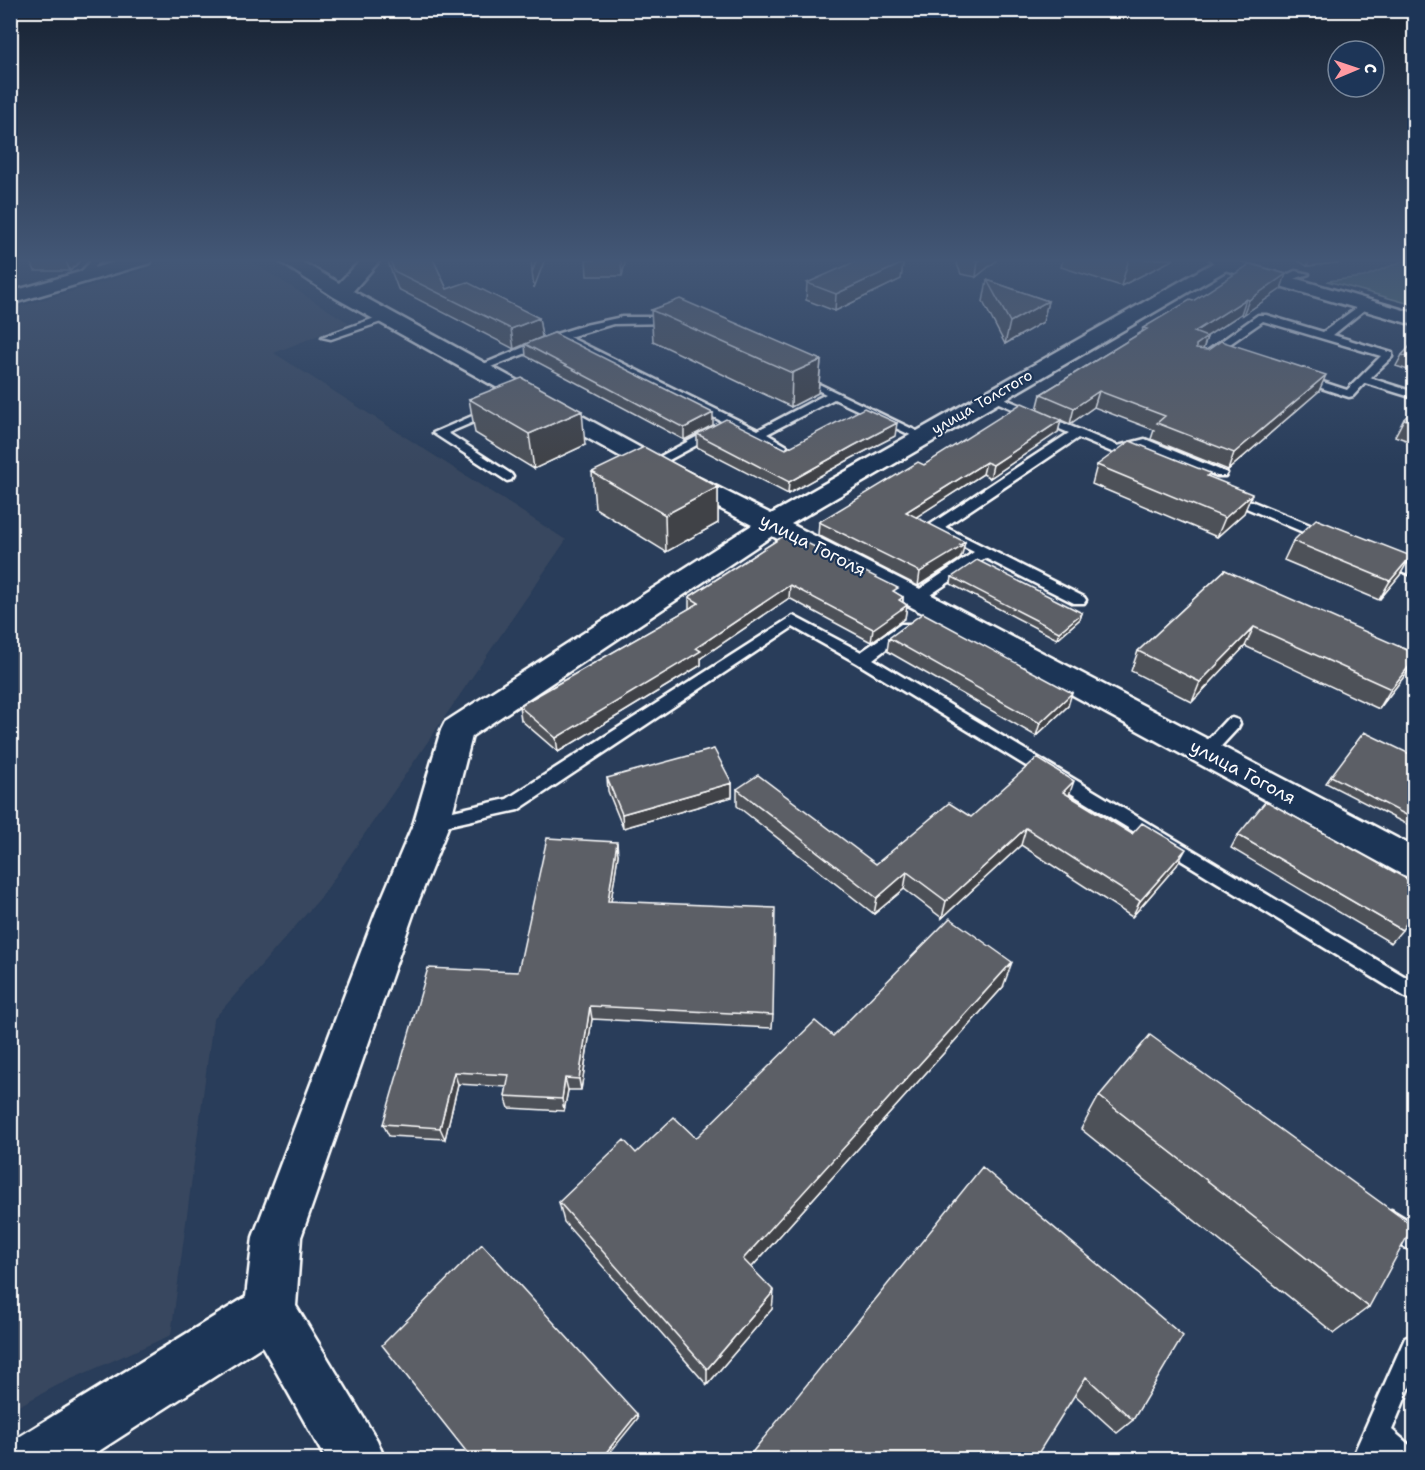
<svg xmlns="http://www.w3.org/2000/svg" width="1425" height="1470" viewBox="0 0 1425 1470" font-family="'Shantell Sans',sans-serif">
<rect width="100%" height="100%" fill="#293d5a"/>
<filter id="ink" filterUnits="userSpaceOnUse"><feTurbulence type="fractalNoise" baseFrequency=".0167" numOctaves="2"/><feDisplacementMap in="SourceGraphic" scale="12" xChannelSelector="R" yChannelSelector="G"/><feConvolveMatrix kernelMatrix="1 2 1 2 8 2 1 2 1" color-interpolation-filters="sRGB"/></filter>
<g filter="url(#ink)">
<path fill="#38475e" d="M 184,259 L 247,259 L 349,323 L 274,353 L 566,540 L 322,896 L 213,1020 L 171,1335 L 58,1385 L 11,1410 L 11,309 Z"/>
<path fill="#54716f" stroke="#aab8b7" stroke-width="1.5" d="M 1407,259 L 1414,259 L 1414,305 L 1327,281 L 1364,277 Z"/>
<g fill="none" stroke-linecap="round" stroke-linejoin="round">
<g stroke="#fff" stroke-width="5">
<path id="lane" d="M 93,259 L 102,259 L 84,279 L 78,279 L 78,275 Z
M 1295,271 L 1309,274 L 1281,283 L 1276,280 Z
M 1366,301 L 1369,302 L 1369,306 L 1333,335 L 1392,353 L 1392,357 L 1370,378 L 1414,392 L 1414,398 L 1365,383 L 1353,396 L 1349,397 L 1297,380 L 1297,376 L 1301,375 L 1347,390 L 1381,356 L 1263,321 L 1211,357 L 1202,355 L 1258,315 L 1266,315 L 1323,332 Z
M 386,314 L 391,317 L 390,319 L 331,339 L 322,337 Z
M 622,317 L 674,317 L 679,320 L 674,323 L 613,324 L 569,337 L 758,430 L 826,394 L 794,379 L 793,377 L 798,374 L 927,436 L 921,440 L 917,438 L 834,399 L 767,434 L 787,446 L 785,449 L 777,449 L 560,340 L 483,370 L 475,370 L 474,368 L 553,335 L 585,325 Z
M 991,393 L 1118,446 L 1145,439 L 1227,473 L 1225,476 L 1217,476 L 1144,447 L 1129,451 L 1142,458 L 1136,462 L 1078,438 L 945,527 L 1084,597 L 1086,600 L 1084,603 L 1074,603 L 985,558 L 924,599 L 929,608 L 927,611 L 917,611 L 909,598 L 911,595 L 974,552 L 931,530 L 929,527 L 931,524 L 1069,433 L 987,398 L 987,394 Z
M 493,407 L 499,410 L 497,412 L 448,433 L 511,474 L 513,477 L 511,480 L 507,481 L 433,433 Z
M 715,427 L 719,429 L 719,433 L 656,467 L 652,468 L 646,464 Z
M 1229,492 L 1332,534 L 1334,537 L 1332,540 L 1322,540 L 1225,499 L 1223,496 L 1225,493 Z
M 1385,556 L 1414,567 L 1414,576 L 1380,563 L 1378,560 Z
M 793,616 L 861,652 L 901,624 L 911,624 L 913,627 L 911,630 L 873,659 L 1414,982 L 1414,1001 L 1407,998 L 857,663 L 793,627 L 518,810 L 432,829 L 426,827 L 423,822 L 426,817 L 507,799 Z
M 1232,718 L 1238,720 L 1240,724 L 1238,728 L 1212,756 L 1200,756 L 1198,752 L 1200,748 L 1226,720 Z
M 1391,1210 L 1414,1224 L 1414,1251 C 1401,1247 1385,1236 1379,1222 L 1382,1213 Z
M 1414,1334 L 1414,1377 L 1392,1430 L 1414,1449 L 1414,1460 L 1384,1460 L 1380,1457 L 1379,1460 L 1351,1460 L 1405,1338 Z"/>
</g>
<g stroke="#fff" stroke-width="5">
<path id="street" d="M 125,259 L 153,259 L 150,263 L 10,304 L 10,292 Z
M 276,259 L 297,259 L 339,283 L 362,259 L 381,259 L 353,291 L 661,459 L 771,514 L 1218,260 L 1230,260 L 1233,264 L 1230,268 L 791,524 L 926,592 L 1414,847 L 1414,879 L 1401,874 L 906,604 L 772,536 L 472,736 L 450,822 L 414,912 L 301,1237 L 296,1306 L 377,1440 L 385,1460 L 326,1460 L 262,1346 L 85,1460 L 10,1460 L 10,1449 L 14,1440 L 246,1297 L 253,1237 L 376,912 L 414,822 L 441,730 L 445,722 L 752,525 L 643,469 L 334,297 Z"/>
</g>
<g stroke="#fff" stroke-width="5">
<path id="secondary" d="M 1210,259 L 1229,259 L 1414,313 L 1414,325 L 1218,268 Z"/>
</g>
<use href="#lane" fill="#1d3557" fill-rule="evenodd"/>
<use href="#street" fill="#1d3557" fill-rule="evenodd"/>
<use href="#secondary" fill="#1d3557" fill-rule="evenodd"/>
</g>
<path fill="#4e5158" stroke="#fff" stroke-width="1.5" d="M 30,259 L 82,259 L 70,271 L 35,271 Z
M 388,259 L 433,259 L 447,289 L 539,318 L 542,337 L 713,425 L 684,440 L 526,356 L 525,345 L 514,349 L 398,289 L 389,265 Z
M 586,259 L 626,259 L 622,276 L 587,276 Z
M 955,259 L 996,259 L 996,261 L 976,277 L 961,274 Z
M 1063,259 L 1174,259 L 1121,286 L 1061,267 Z
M 1295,259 L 1363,259 L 1362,260 L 1307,266 Z
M 903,263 L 901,279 L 835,311 L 806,300 L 807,283 Z
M 987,280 L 1048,301 L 1043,322 L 1005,344 L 983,302 Z
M 1281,289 L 1243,315 L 1241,314 L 1207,336 L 1207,337 L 1203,350 L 1319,391 L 1228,470 L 1151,439 L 1154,430 L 1094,407 L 1070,424 L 1061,420 L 1058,432 L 990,478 L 983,474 L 916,517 L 962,555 L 961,556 L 960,559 L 918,586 L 818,535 L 819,522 L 924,465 L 1037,410 L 1041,394 L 1142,332 L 1143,328 L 1193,301 Z
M 651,310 L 821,360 L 818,393 L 791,407 L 653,341 Z
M 1414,342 L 1414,372 L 1396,366 L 1402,355 Z
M 469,399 L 585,445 L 534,469 L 475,433 Z
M 1414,409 L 1414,443 L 1395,436 L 1404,419 Z
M 697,434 L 786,449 L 895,436 L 852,458 L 788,494 L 697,447 Z
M 1097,465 L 1208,476 L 1244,513 L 1217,537 L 1092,484 Z
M 592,472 L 718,487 L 718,523 L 666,552 L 595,508 Z
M 785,535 L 903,597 L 903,602 L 907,605 L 905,618 L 871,642 L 789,598 L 701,658 L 701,665 L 558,752 L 521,720 L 519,706 L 689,609 L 689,597 Z
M 1293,541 L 1400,575 L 1379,600 L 1284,560 Z
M 1225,570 L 1406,674 L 1379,709 L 1245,646 L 1192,702 L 1131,671 L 1138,651 Z
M 952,577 L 1082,613 L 1080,619 L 1057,639 L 951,584 Z
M 889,638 L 1068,706 L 1036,736 L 887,651 Z
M 1414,756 L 1414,828 L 1326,783 L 1331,776 Z
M 607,778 L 732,783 L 732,797 L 623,828 L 608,791 Z
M 737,789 L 876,864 L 971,817 L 1069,796 L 1177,865 L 1132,917 L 1021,845 L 942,918 L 904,889 L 874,914 L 737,806 Z
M 1238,835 L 1402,930 L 1391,943 L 1231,848 Z
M 618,855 L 611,901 L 773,1015 L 772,1028 L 592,1019 L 581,1090 L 568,1090 L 564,1111 L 509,1108 L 505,1096 L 507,1087 L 458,1084 L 445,1139 L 389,1136 L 383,1124 L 518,972 Z
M 1003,987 L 752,1267 L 772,1309 L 707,1385 L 564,1222 L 559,1202 L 636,1153 L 696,1138 L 833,1036 Z
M 1099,1096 L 1369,1307 L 1334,1333 L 1081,1129 Z
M 982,1167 L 1133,1420 L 1117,1433 L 1075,1395 Z"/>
<path fill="#404247" stroke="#fff" stroke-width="1.5" d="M 65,259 L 82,259 L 70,271 Z
M 537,259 L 545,259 L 534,288 L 532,272 Z
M 622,259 L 626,259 L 622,276 L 621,260 Z
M 982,259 L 996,259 L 996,261 L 976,277 L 978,261 Z
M 1129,259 L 1174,259 L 1121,286 Z
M 1310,259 L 1363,259 L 1362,260 L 1307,266 Z
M 903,263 L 901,279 L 835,311 L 836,294 Z
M 1286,274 L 1281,289 L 1243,315 L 1249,300 Z
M 1246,299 L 1241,314 L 1189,348 L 1194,332 Z
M 1048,301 L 1043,322 L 1005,344 L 1010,322 Z
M 539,318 L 542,337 L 514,349 L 511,329 Z
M 1207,337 L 1202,352 L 1191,360 L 1196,345 Z
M 821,360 L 818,393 L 791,407 L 792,373 Z
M 1326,375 L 1319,391 L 1228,470 L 1234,453 Z
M 1099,391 L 1094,407 L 1070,424 L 1074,408 Z
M 582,411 L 585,445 L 534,469 L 529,434 Z
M 713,413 L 713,425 L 684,440 L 684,428 Z
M 1061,420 L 1058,432 L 990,478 L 993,465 Z
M 897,423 L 895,436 L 852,458 L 788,494 L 789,482 L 853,446 Z
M 986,462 L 983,474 L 904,525 L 906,512 Z
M 718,487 L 718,523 L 666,552 L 665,515 Z
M 1252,494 L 1244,513 L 1217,537 L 1225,518 Z
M 965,542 L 962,555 L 961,556 L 960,559 L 918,586 L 920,572 Z
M 1411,556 L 1400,575 L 1379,600 L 1390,581 Z
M 790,585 L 789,598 L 701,658 L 701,665 L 558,752 L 556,738 L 696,648 Z
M 903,597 L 902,609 L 907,605 L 905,618 L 871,642 L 873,629 L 899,600 Z
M 1082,613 L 1080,619 L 1057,639 L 1059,632 Z
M 1254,627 L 1245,646 L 1192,702 L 1200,682 Z
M 1414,660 L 1406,674 L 1379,709 L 1391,689 Z
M 1072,693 L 1068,706 L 1036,736 L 1040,723 Z
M 1074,781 L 1068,798 L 1063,792 Z
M 732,783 L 732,797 L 623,828 L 622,814 Z
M 1026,828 L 1021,845 L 942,918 L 946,901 Z
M 617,842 L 618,855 L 609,914 L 608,901 Z
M 1186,849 L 1177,865 L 1132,917 L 1140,901 Z
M 907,872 L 904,889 L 874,914 L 877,898 Z
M 1012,962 L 1003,987 L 742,1278 L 743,1259 Z
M 590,1006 L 592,1019 L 581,1090 L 579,1079 Z
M 454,1072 L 458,1084 L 445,1139 L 440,1128 Z
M 565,1078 L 568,1090 L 564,1111 L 562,1099 Z
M 774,1291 L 772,1309 L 707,1385 L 707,1369 Z
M 637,1414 L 638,1418 L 604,1460 L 600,1460 Z"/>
<path fill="#5b5e66" stroke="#fff" stroke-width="1.5" d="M 390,259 L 433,259 L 447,289 L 467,282 L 539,318 L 511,329 L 394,271 Z
M 531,259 L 537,259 L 532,272 Z
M 586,259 L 622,259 L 621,260 L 586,260 Z
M 861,259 L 901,259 L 903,263 L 836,294 L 807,283 Z
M 967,259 L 982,259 L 978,261 Z
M 1250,264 L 1286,274 L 1249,300 L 1246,299 L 1194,332 L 1207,337 L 1196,345 L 1196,349 L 1208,350 L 1221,341 L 1326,375 L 1234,453 L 1157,423 L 1165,416 L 1099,391 L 1074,408 L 1041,394 L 1147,329 L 1143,328 L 1190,300 L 1193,301 Z
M 987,280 L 1048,301 L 1010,322 Z
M 680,299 L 821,360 L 792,373 L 651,310 Z
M 554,333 L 713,413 L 684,428 L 525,344 Z
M 1414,342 L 1414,358 L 1402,355 Z
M 522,378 L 582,411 L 529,434 L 469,399 Z
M 1022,403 L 1061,420 L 993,465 L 986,462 L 906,512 L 965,542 L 960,545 L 963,546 L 920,572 L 819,522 L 918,462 L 924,465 Z
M 864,408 L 897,423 L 853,446 L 789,482 L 697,434 L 726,419 L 786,449 Z
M 1414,409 L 1414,423 L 1404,419 Z
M 1130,441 L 1210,473 L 1207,476 L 1252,494 L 1225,518 L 1097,465 Z
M 644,447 L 718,487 L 665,515 L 592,472 Z
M 1316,519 L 1411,556 L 1390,581 L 1293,541 Z
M 785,535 L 791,539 L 795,537 L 898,588 L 893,591 L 903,597 L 899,600 L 907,605 L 873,629 L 790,585 L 696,648 L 701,651 L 556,738 L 519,706 L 699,603 L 689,597 Z
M 977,560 L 1082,613 L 1059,632 L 952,577 Z
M 1225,570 L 1414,653 L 1414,660 L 1391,689 L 1254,627 L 1200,682 L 1138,651 Z
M 923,613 L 1072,693 L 1040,723 L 889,638 Z
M 1364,732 L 1414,756 L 1414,819 L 1331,776 Z
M 714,749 L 732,783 L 622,814 L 607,778 Z
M 1037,758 L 1074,781 L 1063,792 L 1132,834 L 1142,823 L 1186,849 L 1140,901 L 1026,828 L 946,901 L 907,872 L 877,898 L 737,789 L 758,775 L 876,864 L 949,803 L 971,817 Z
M 1266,801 L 1414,883 L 1414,911 L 1402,930 L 1238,835 Z
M 547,838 L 617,842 L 608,901 L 775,908 L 773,1015 L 590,1006 L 579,1079 L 565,1078 L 562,1099 L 505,1096 L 509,1075 L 454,1072 L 440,1128 L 383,1124 L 428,968 L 518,972 Z
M 950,918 L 1012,962 L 743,1259 L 774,1291 L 707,1369 L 559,1202 L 624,1140 L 636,1153 L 674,1117 L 696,1138 L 815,1021 L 833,1036 Z
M 1150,1035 L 1413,1226 L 1369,1307 L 1099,1096 Z
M 982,1167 L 1183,1336 L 1133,1420 L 1086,1377 L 1034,1460 L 746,1460 Z
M 482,1244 L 637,1414 L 600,1460 L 473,1460 L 382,1345 Z"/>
</g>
<linearGradient id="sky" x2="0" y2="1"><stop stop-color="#172232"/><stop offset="0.56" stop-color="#435776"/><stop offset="1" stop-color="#435776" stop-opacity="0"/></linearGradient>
<rect width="1425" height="465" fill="url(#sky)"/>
<g text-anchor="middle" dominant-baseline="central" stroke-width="4.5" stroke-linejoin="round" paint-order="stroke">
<g font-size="15" fill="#fff" stroke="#1d3557">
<text transform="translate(982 402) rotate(-30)">улица Толстого</text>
</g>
<g font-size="18" fill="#fff" stroke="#1d3557">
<text transform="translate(813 545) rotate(27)">улица Гоголя</text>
<text transform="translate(1243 772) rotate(28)">улица Гоголя</text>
</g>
</g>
<rect width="1425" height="1470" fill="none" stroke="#1d3557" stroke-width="36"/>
<rect x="18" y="18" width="1389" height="1434" fill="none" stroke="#fff" stroke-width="2" filter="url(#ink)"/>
<g transform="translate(1356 69) rotate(88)"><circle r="28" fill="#1d3557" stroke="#77869a" stroke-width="1.5"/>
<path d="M0-4.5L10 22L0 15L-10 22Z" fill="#ff9aa2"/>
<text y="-9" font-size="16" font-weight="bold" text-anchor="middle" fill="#ffffff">С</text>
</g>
</svg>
